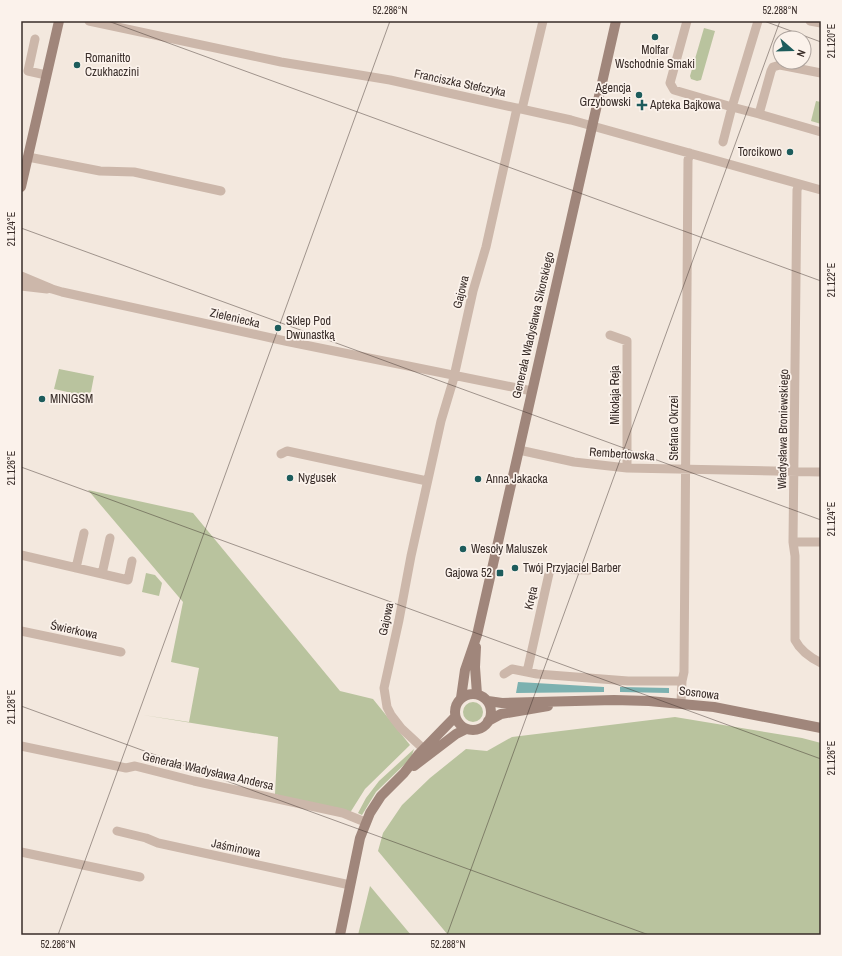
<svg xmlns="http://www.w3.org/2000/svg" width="842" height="956" viewBox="0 0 842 956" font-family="'Archivo Narrow',sans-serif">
<rect width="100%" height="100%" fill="#f3e8de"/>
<path fill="#b9c39e" d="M 704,28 L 715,31 L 701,80 L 697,81 L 691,79 L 690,76 Z
M 816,101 L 821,102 L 821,124 L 811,121 Z
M 59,369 L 94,376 L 90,397 L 54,389 Z
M 88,490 L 193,513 L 340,691 L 373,699 L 410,745 L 365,789 L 348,816 L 275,794 L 278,737 L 143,715 L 189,722 L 199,668 L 171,662 L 183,602 Z
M 146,573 L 155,575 L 162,583 L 159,596 L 142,592 Z
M463 712a10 10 0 1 1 20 0a10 10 0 1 1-20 0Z
M 675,717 L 802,738 L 821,743 L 821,935 L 448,935 L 378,851 L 383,833 L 402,805 L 430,778 L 466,749 L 487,751 L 512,737 Z
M 414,749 L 411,758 L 376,792 L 362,815 L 358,813 L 366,798 L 379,781 Z
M 370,886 L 411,935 L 358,935 Z"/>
<path fill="#7cb1b0" d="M 518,682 L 604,687 L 604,692 L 516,693 Z
M 620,687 L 669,688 L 669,693 L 620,692 Z"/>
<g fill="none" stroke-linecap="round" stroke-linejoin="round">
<path stroke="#ccb7aa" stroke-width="9" d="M 89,21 L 281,62 L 390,80 L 571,120 L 821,190
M 687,21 L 670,83 L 674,90 L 732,107 L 758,21
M 810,21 L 821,23
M 35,39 L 28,71 L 46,75
M 821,73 L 780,65 L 773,67 L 771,71 L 759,114 L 821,132
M 522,109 L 543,21
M 723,142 L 732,107 L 759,114
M 28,157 L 100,171 L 134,172 L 221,191
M 799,184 L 797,190 L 793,542 L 795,556 L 795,640 C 800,650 811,658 821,663
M 21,276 L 52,289 L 62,292 L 285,341 L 532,391
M 21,286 L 47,289
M 610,335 L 627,341 L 627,468
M 519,450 L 574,462 L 627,468 L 821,472
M 281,454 L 287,451 L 427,481
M 793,542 L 821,542
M 21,555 L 128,580 L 132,561
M 76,568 L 84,533
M 102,574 L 110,538
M 21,631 L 121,652
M 527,672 L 550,569 L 589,570
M 504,674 L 512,669 L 537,674 L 628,681 L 682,681
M 681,703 L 682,681 L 684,672 L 688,160 L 690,153
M 21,746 L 126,768 L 135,766 L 194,781 L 343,813 L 365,822
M 429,754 L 401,728 L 391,715 L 387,707 L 384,688 L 399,620 L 411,556 L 441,421 L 453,381 L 473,291 L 486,247 L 517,108
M 117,831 L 146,838 L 158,843 L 350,885
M 21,852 L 140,877"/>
<path stroke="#a0867b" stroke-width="10" d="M 21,187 L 59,21
M 476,647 L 475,667 L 477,694
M455 712a18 18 0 1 1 36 0a18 18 0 1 1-36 0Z
M 461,698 L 465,670 L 477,635 L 616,21
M 488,701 L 502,703 L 614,700 L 649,701 L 714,707 L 821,728
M 488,721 L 501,714 L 548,706
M 414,766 L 456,734 L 466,729
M 340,935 L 360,838 L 370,813 L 381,796 L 404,773 L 418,755 L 455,717"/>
</g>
<path fill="none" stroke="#392d29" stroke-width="1" stroke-opacity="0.45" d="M 108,21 L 821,281M 764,21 L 821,42M 21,228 L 821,520M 21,467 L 821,759M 21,706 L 649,935M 58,935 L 390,21M 447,935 L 780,21"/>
<g fill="#1d5c5c" stroke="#fbf2eb" stroke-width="1.5">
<circle cx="655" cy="37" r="4"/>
<circle cx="77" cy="65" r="4"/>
<circle cx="639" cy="95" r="4"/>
<path d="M640 99h4v4h4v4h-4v4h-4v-4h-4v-4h4z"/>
<circle cx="790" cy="152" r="4"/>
<circle cx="278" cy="328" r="4"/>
<circle cx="42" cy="399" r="4"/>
<circle cx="290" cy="478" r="4"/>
<circle cx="478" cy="479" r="4"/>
<circle cx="463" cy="549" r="4"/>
<circle cx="515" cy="568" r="4"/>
<rect x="496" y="569" width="8" height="8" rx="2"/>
</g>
<g text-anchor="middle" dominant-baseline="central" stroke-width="3.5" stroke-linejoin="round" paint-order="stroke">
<g font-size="12" fill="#392d29" stroke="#fbf2eb" text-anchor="start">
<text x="655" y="50" text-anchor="middle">Molfar<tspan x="655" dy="14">Wschodnie Smaki</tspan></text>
<text x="85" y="58">Romanitto<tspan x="85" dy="14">Czukhaczini</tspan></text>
<text x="631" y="88" text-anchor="end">Agencja<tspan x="631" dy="14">Grzybowski</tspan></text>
<text x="650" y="105">Apteka Bajkowa</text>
<text x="782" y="152" text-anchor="end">Torcikowo</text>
<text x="286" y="321">Sklep Pod<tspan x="286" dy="14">Dwunastką</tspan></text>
<text x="50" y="399">MINIGSM</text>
<text x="298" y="478">Nygusek</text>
<text x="486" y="479">Anna Jakacka</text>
<text x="471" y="549">Wesoły Maluszek</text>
<text x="523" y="568">Twój Przyjaciel Barber</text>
<text x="492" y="573" text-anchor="end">Gajowa 52</text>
</g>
<g font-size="12" fill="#392d29" stroke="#fbf2eb">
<text transform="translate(460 83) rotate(12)">Franciszka Stefczyka</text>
<text transform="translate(461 292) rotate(-76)">Gajowa</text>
<text transform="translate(235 318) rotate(13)">Zieleniecka</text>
<text transform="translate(533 325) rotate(-77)">Generała Władysława Sikorskiego</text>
<text transform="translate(615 395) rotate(-90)">Mikołaja Reja</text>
<text transform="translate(674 428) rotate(-90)">Stefana Okrzei</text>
<text transform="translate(783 429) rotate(-89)">Władysława Broniewskiego</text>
<text transform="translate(622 454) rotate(4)">Rembertowska</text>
<text transform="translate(531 598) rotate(-77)">Kręta</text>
<text transform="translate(386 619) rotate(-78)">Gajowa</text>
<text transform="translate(74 630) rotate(12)">Świerkowa</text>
<text transform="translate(699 693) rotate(7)">Sosnowa</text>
<text transform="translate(208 771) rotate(13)">Generała Władysława Andersa</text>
<text transform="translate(236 848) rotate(12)">Jaśminowa</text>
</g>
</g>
<rect width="842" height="956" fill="none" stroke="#fbf2eb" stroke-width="44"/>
<g transform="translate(792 50) rotate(110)"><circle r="19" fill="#fbf2eb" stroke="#ada39d"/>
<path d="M0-3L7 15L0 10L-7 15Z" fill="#1d5c5c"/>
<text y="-6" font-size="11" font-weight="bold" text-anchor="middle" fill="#392d29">N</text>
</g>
<rect x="22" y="22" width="798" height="912" fill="none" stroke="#392d29" stroke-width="1.5"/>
<g font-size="10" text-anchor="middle" fill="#392d29">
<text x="390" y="14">52.286°N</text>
<text x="780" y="14">52.288°N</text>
<text transform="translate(831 41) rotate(-90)" y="4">21.120°E</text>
<text transform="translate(11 229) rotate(-90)" y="4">21.124°E</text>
<text transform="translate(831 280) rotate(-90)" y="4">21.122°E</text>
<text transform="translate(11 468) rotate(-90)" y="4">21.126°E</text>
<text transform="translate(831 519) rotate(-90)" y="4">21.124°E</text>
<text transform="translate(11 707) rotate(-90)" y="4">21.128°E</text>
<text transform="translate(831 758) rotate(-90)" y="4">21.126°E</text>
<text x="58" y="948">52.286°N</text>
<text x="448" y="948">52.288°N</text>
</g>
</svg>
